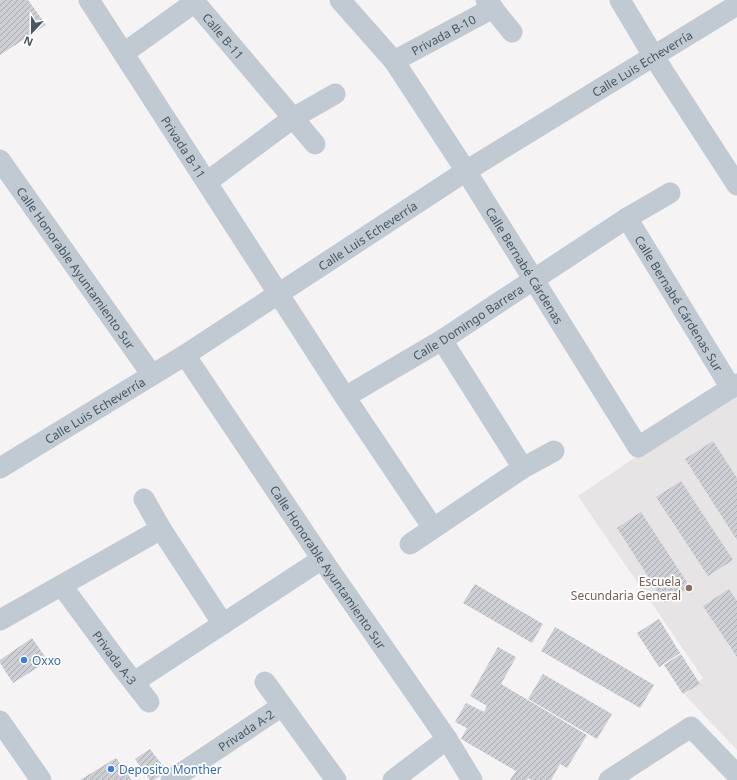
<svg xmlns="http://www.w3.org/2000/svg" width="737" height="780" viewBox="0 0 737 780" font-family="'Noto Sans',sans-serif">
<defs>
<pattern id="building-hatch" width="6" height="6" patternUnits="userSpaceOnUse"><rect width="6" height="6" fill="#cdcfd5"/><path d="M-1 1l2-2M0 6l6-6M5 7l2-2" fill="none" stroke="#a8abb0"/></pattern>
</defs>
<rect width="100%" height="100%" fill="#f5f3f3"/>
<path fill="#e6e4e5" d="M 737,389 L 737,750 L 685,695 L 703,678 L 578,496 Z"/>
<path fill="url(#building-hatch)" d="M 0,0 L 28,0 L 46,25 L 0,55 Z
M 713,441 L 737,478 L 737,540 L 685,459 Z
M 681,481 L 733,560 L 708,576 L 656,497 Z
M 641,512 L 690,587 L 665,603 L 617,528 Z
M 475,584 L 543,624 L 532,643 L 463,603 Z
M 729,589 L 737,601 L 737,657 L 703,606 Z
M 659,619 L 680,653 L 659,667 L 637,633 Z
M 555,627 L 654,685 L 640,708 L 541,651 Z
M 32,638 L 48,661 L 13,683 L 0,663 L 0,660 Z
M 498,647 L 516,657 L 501,684 L 587,735 L 567,768 L 560,764 L 551,780 L 532,780 L 528,778 L 527,780 L 510,780 L 516,771 L 461,739 L 467,728 L 455,722 L 466,703 L 484,712 L 487,706 L 470,696 Z
M 681,654 L 700,684 L 683,694 L 664,665 Z
M 543,674 L 612,714 L 597,739 L 528,699 Z
M 150,749 L 167,771 L 154,780 L 150,780 L 135,759 Z
M 116,758 L 132,780 L 80,780 Z"/>
<g fill="none" stroke-linecap="round" stroke-linejoin="round">
<g stroke="#c1cad2" stroke-width="21">
<path id="s1" d="M 89,0 L 345,397 L 433,528"/>
<path id="s2" d="M 193,0 L 315,144"/>
<path id="s3" d="M 340,0 L 394,61 L 466,171 L 638,447 L 737,384"/>
<path d="M 486,0 L 512,32"/>
<path d="M 620,0 L 654,57 L 737,185"/>
<path d="M 124,53 L 195,2"/>
<path id="s4" d="M 394,61 L 493,8"/>
<path id="s5" d="M 0,160 L 152,375"/>
<path d="M 207,182 L 293,118 L 335,94"/>
<path id="s6" d="M 627,218 L 731,388"/>
<path d="M 442,340 L 523,468"/>
<path id="s7" d="M 185,355 L 322,559 L 447,739 L 472,780"/>
<path id="s8" d="M 345,397 L 442,340 L 627,218 L 670,193"/>
<path id="s9" d="M 0,468 L 185,355 L 466,171 L 737,5"/>
<path d="M 144,499 L 161,529 L 223,624"/>
<path d="M 410,544 L 523,468 L 554,451"/>
<path id="s10" d="M 62,586 L 121,666 L 149,702"/>
<path d="M 0,620 L 161,529"/>
<path d="M 134,682 L 322,559"/>
<path d="M 265,682 L 336,780"/>
<path d="M 0,721 L 41,780"/>
<path id="s11" d="M 171,780 L 282,706"/>
<path d="M 393,780 L 447,739"/>
<path d="M 609,780 L 691,727 L 737,775"/>
</g>
</g>
<circle fill="#8d6e63" stroke="#fff" stroke-width="1.5" cx="689" cy="588" r="4"/>
<g fill="#3f7fe0" stroke="#fff" stroke-width="1.5">
<circle cx="24" cy="660" r="4"/>
<circle cx="111" cy="769" r="4"/>
</g>
<g text-anchor="middle" dominant-baseline="central" stroke-width="3.5" stroke-linejoin="round" paint-order="stroke">
<g font-size="12" fill="#4a5661" stroke="#fff">
<text stroke="none"><textPath href="#s4" startOffset="56">Privada B-10</textPath></text>
<text stroke="none"><textPath href="#s2" startOffset="47">Calle B-11</textPath></text>
<text stroke="none"><textPath href="#s9" startOffset="759">Calle Luis Echeverría</textPath></text>
<text stroke="none"><textPath href="#s1" startOffset="175">Privada B-11</textPath></text>
<text stroke="none"><textPath href="#s9" startOffset="435">Calle Luis Echeverría</textPath></text>
<text stroke="none"><textPath href="#s3" startOffset="324">Calle Bernabé Cárdenas</textPath></text>
<text stroke="none"><textPath href="#s5" startOffset="132">Calle Honorable Ayuntamiento Sur</textPath></text>
<text stroke="none"><textPath href="#s6" startOffset="100">Calle Bernabé Cárdenas Sur</textPath></text>
<text stroke="none"><textPath href="#s8" startOffset="144">Calle Domingo Barrera</textPath></text>
<text stroke="none"><textPath href="#s9" startOffset="111">Calle Luis Echeverría</textPath></text>
<text stroke="none"><textPath href="#s7" startOffset="256">Calle Honorable Ayuntamiento Sur</textPath></text>
<text stroke="none"><textPath href="#s10" startOffset="89">Privada A-3</textPath></text>
<text stroke="none"><textPath href="#s11" startOffset="90">Privada A-2</textPath></text>
</g>
<g font-size="12" fill="#785e54" stroke="#fff" text-anchor="end">
<text x="681" y="581">Escuela<tspan x="681" dy="14">Secundaria General</tspan></text>
</g>
<g font-size="12" fill="#366cbe" stroke="#fff" text-anchor="start">
<text x="32" y="660">Oxxo</text>
<text x="119" y="769">Deposito Monther</text>
</g>
</g>
<g transform="translate(32 32) rotate(202)" stroke="#ffffff" stroke-width="3" paint-order="stroke">
<path d="M0-3L7 15L0 10L-7 15Z" fill="#4a5661"/>
<text y="-6" font-size="11" font-weight="bold" text-anchor="middle" fill="#4a5661">N</text>
</g>
</svg>
